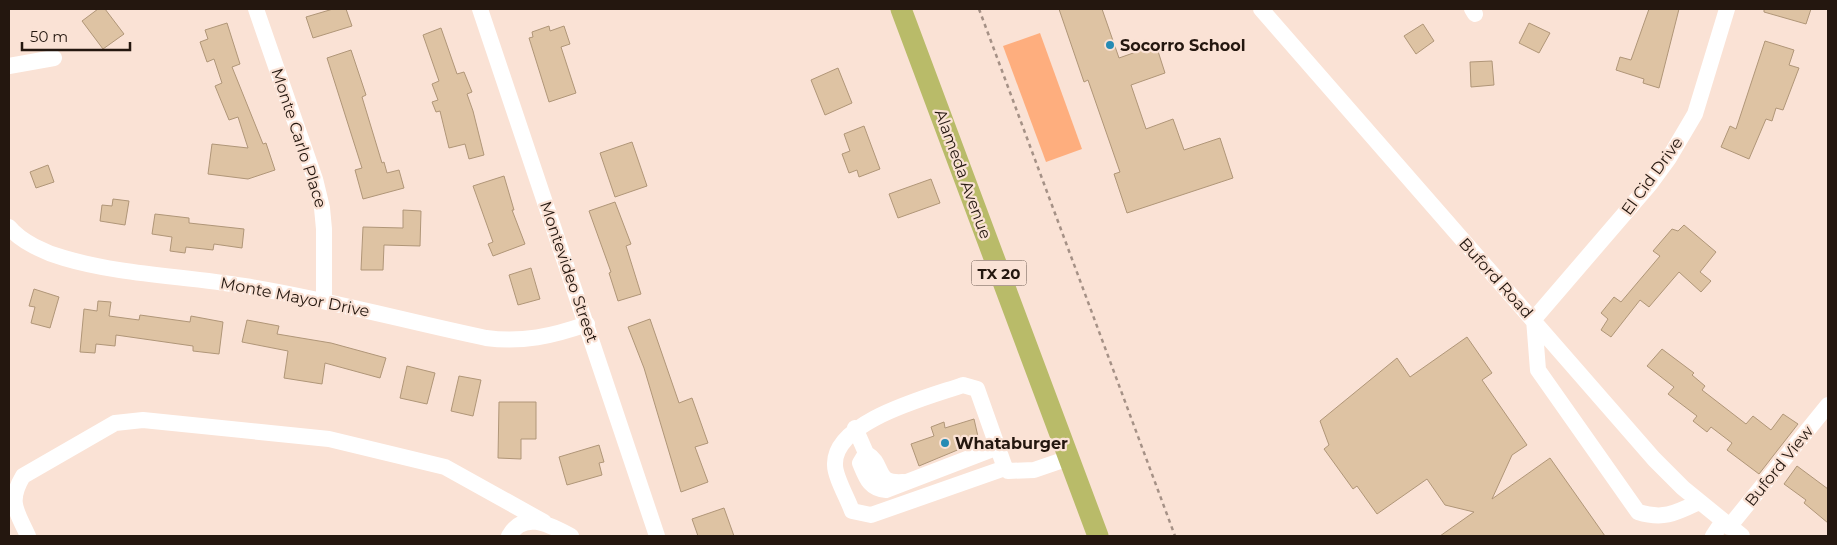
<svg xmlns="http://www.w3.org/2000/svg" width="1837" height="545" viewBox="0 0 1837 545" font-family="Montserrat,sans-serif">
<rect width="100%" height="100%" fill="#fae2d5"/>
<path fill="#feae7e" d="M 1040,33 L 1082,149 L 1046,162 L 1003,46 Z"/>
<path fill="#dec3a3" stroke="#b09678" d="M 98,9 L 105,9 L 124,34 L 103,49 L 82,21 Z
M 333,9 L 346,9 L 352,26 L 313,38 L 306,17 Z
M 1059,9 L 1102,9 L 1119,58 L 1156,45 L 1165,73 L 1131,85 L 1146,129 L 1173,119 L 1184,150 L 1220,138 L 1233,178 L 1127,213 L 1114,174 L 1120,172 L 1088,80 L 1084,82 Z
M 1649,9 L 1679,9 L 1659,88 L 1643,83 L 1644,79 L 1616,70 L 1620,57 L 1631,60 Z
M 1764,9 L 1811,9 L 1806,24 L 1764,12 Z
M 227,23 L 240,64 L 232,67 L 263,144 L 266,143 L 275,170 L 248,179 L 208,174 L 212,144 L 248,148 L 238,117 L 229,120 L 215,86 L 222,83 L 214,59 L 207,62 L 200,42 L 208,39 L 205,30 Z
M 1529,23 L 1550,33 L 1539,53 L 1519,43 Z
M 1423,24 L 1434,41 L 1416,54 L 1404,36 Z
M 549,26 L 550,31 L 564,26 L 570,44 L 561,47 L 576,93 L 549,102 L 529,38 L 533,37 L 532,32 Z
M 441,28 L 457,74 L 464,72 L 472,92 L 467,94 L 473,111 L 484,155 L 469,159 L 465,144 L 449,148 L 440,111 L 436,112 L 432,102 L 438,100 L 432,84 L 439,81 L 423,35 Z
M 1765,41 L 1794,50 L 1789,65 L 1799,68 L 1783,110 L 1776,108 L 1772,121 L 1766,119 L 1749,159 L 1721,147 L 1730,126 L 1736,129 Z
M 351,50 L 366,95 L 362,97 L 382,163 L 384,162 L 387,173 L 399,170 L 404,188 L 363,199 L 355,170 L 362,168 L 327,58 Z
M 1492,61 L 1494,85 L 1471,87 L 1470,62 Z
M 838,68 L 852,103 L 825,115 L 811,80 Z
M 864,126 L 880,169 L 859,177 L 857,170 L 849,173 L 842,154 L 850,151 L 844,134 Z
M 632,142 L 647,186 L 615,197 L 600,153 Z
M 48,165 L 54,182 L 36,188 L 30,172 Z
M 504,176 L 514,210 L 512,210 L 525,244 L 493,256 L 488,244 L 493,242 L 473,186 Z
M 931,179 L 940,203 L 898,218 L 889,194 Z
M 113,199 L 129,201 L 125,225 L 100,221 L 102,205 L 112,206 Z
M 615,202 L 631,244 L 626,246 L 641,294 L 618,301 L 609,273 L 611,272 L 589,211 Z
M 403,210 L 421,211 L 420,246 L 384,245 L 383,270 L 361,270 L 363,227 L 403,228 Z
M 155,214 L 189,218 L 189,223 L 244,229 L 242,248 L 214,244 L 213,250 L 186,247 L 185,253 L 170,251 L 172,237 L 152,234 Z
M 1684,225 L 1716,252 L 1700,272 L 1711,281 L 1701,292 L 1679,272 L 1649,307 L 1640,300 L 1611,337 L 1601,330 L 1608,319 L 1601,313 L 1614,297 L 1621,302 L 1660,256 L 1653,251 L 1672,229 L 1678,231 Z
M 531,268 L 540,299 L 518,305 L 509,275 Z
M 34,289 L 59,297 L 50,328 L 31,323 L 35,307 L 29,306 Z
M 98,301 L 111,302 L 109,316 L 139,320 L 140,315 L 190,322 L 191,316 L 223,322 L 219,354 L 193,351 L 193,346 L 116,335 L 115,346 L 96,344 L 95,353 L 80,352 L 84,309 L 97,311 Z
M 650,319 L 679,403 L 692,398 L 708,443 L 695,447 L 708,482 L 681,492 L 644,368 L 628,327 Z
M 247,320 L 279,326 L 277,334 L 331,343 L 386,358 L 380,378 L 325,363 L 322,384 L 284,378 L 288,351 L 242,342 Z
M 1467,337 L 1492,373 L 1482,380 L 1527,445 L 1512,455 L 1492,499 L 1550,458 L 1605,536 L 1440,536 L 1474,512 L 1445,505 L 1427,479 L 1377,514 L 1357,486 L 1353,489 L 1324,449 L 1329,445 L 1320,421 L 1397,358 L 1410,377 Z
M 1662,349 L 1694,373 L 1692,375 L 1705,386 L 1702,390 L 1746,424 L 1753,416 L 1771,430 L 1783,414 L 1798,424 L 1759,474 L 1727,450 L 1732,443 L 1711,427 L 1707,432 L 1693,421 L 1697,416 L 1668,394 L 1674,387 L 1647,366 Z
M 407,366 L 435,373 L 427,404 L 400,398 Z
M 459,376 L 481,380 L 473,416 L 451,411 Z
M 499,402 L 536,402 L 536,439 L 521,439 L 521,459 L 498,458 Z
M 974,419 L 979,441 L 919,466 L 911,444 L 934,436 L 931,427 L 944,422 L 945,428 Z
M 599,445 L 604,462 L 599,463 L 602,475 L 567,485 L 559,457 Z
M 1797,466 L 1828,489 L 1828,523 L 1804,503 L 1806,500 L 1784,484 Z
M 724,508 L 734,536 L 698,536 L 692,519 Z"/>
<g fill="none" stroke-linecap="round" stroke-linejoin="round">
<path stroke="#a59186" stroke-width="2.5" stroke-dasharray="4 4" stroke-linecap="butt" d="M 979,9 L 1175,536"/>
<path stroke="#fff" stroke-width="16" d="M 256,9 L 315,179 L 322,208 L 324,229 L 324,300
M 480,9 L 657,536
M 1261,9 L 1654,459 L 1683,488 L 1742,536
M 1472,9 L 1475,14
M 9,66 L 54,58
M 9,227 C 21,242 46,253 64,258 C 121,275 186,276 244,286 C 326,299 405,321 486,338 C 522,343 553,336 587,324
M 855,428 L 866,453 L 860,463 C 866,477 869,489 886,490 L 998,447
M 866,453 C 886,465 873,484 903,482
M 1005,468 L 977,389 L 963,385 C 929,397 833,421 835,465 C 835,477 848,499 852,511 L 871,515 L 1005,468 L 1008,471 L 1034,470 L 1069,458
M 1699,502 C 1676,513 1664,520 1638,512 L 1538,370 L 1534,319 L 1650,184 L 1669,158 L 1695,114 L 1727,9
M 1729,527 L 1828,405
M 28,536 C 17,511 7,503 23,476 L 115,423 L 143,420 L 329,439 L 445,467 L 544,522
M 509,536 C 524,510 550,525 571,536
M 1713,536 L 1723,521"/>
<path stroke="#b9bb69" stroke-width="21" d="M 901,9 L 1098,536"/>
</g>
<g fill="#268bb4" stroke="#fae2d5" stroke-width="2">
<circle cx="1110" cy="45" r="5"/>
<circle cx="945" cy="443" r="5"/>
</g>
<g text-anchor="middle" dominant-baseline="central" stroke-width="4.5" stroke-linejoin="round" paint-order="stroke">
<rect fill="#fae2d5" stroke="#64544a" stroke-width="1" x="971.5" y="260.5" width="55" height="25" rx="4"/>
<g font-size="15" font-weight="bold" fill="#24170f">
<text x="999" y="273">TX 20</text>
</g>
<g font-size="16" font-weight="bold" fill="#24170f" stroke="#fae2d5" text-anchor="start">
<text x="1120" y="45">Socorro School</text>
<text x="955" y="443">Whataburger</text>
</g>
<g font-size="16" fill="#24170f" stroke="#fae2d5">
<text transform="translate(299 138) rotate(72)">Monte Carlo Place</text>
<text transform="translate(963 174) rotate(70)">Alameda Avenue</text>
<text transform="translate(1652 176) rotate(-54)">El Cid Drive</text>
<text transform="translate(569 272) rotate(71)">Montevideo Street</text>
<text transform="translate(1496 278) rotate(48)">Buford Road</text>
<text transform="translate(295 297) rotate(11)">Monte Mayor Drive</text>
<text transform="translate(1779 466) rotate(-51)">Buford View</text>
</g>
</g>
<rect width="1837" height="545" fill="none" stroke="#24170f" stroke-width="20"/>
<path d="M22 42v8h108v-8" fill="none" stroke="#24170f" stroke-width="2.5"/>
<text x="30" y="42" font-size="15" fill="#24170f" stroke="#fae2d5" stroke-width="4" paint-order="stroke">50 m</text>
</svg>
